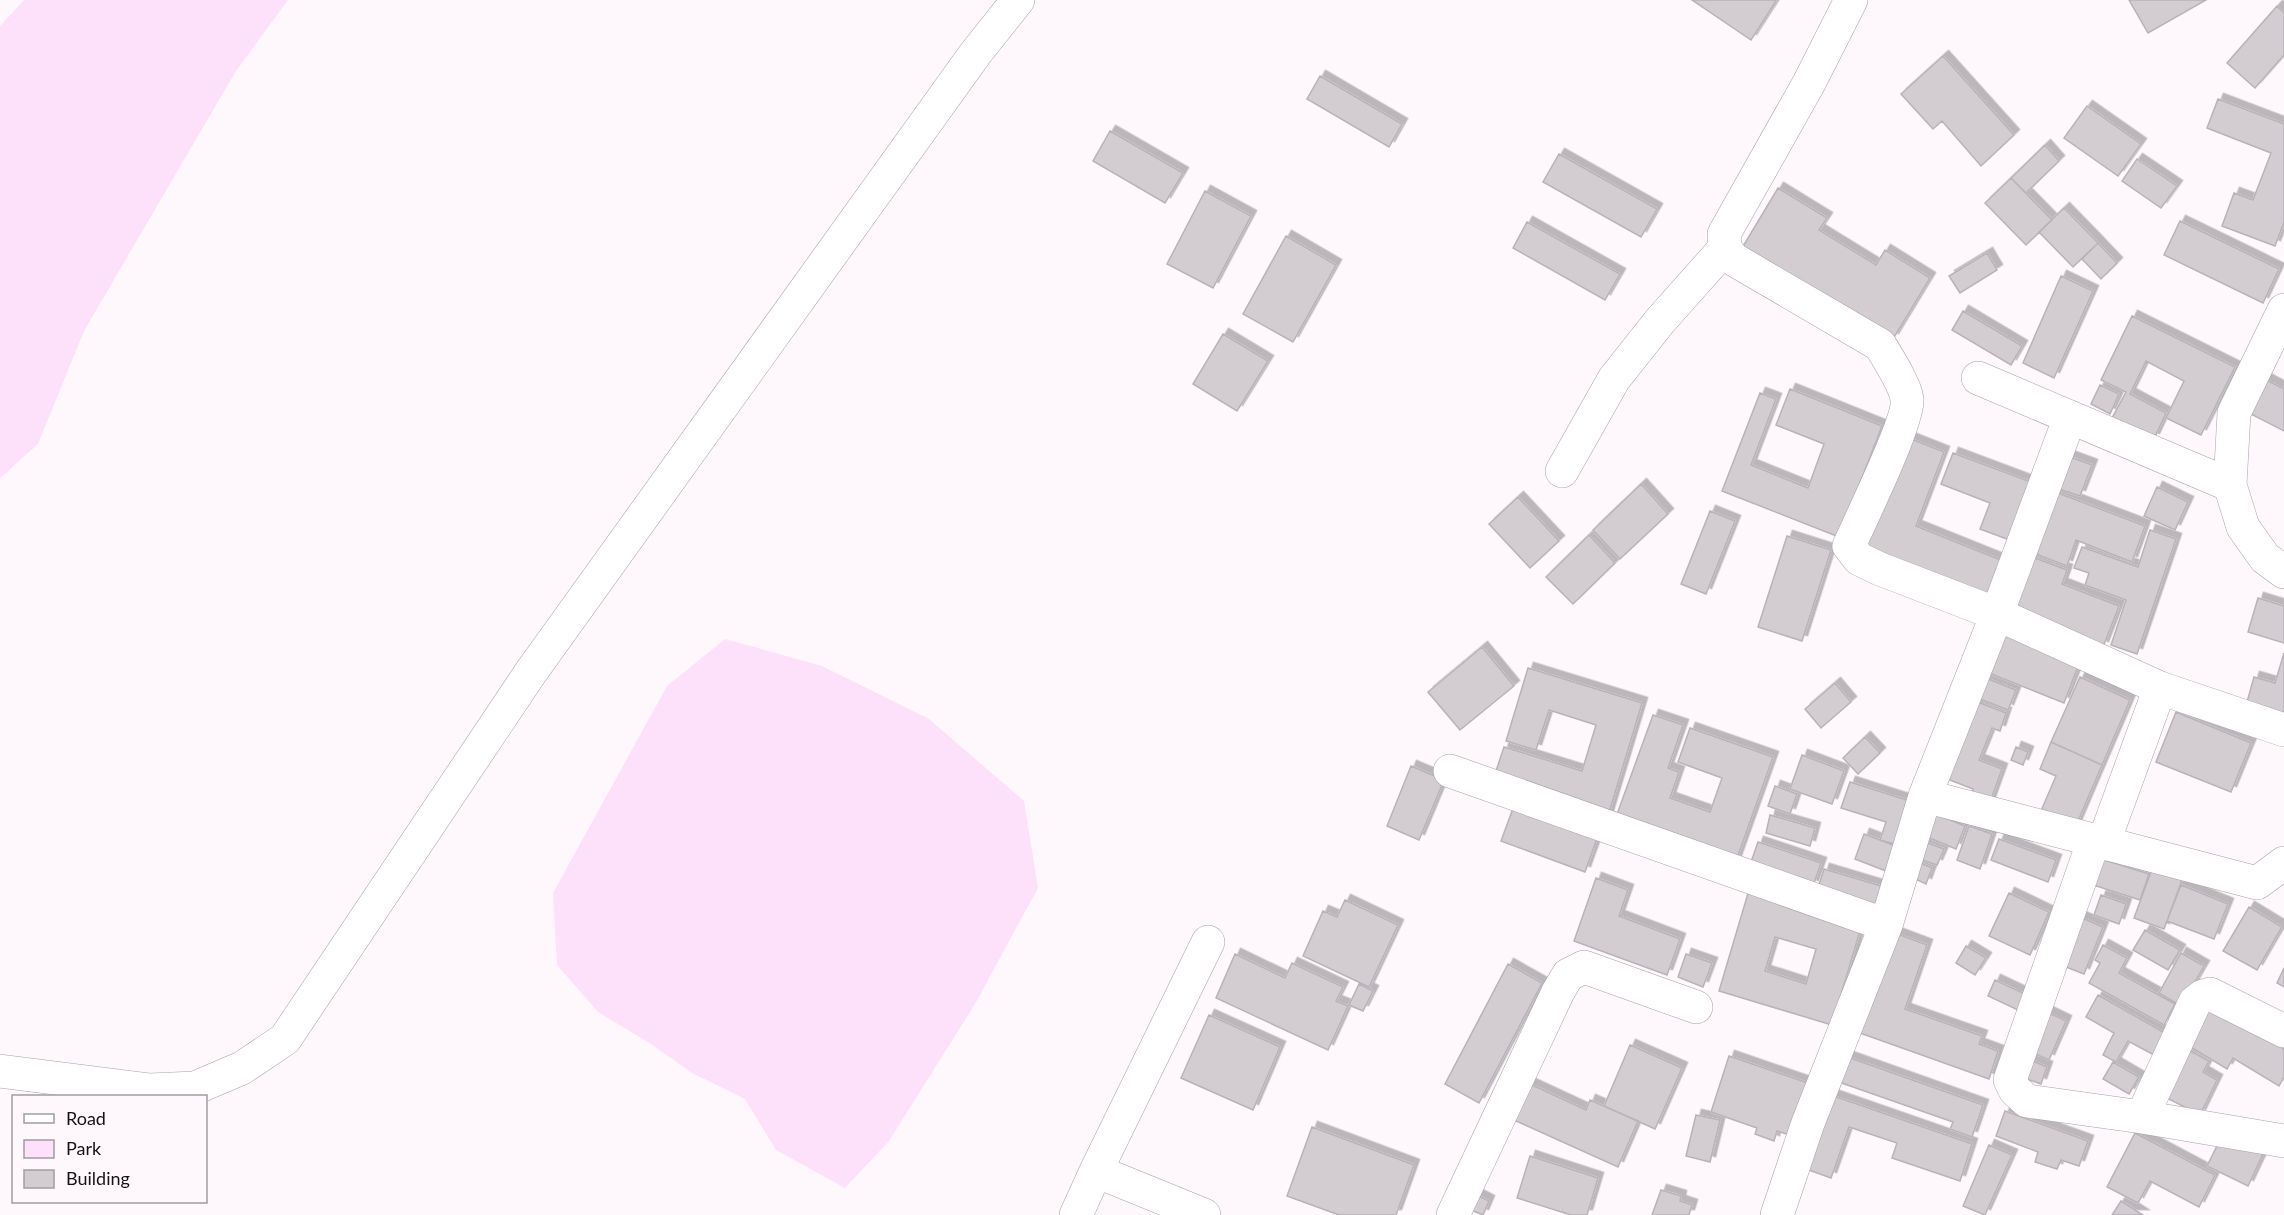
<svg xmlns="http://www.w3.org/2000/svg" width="2284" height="1215" viewBox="0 0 2284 1215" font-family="Lato,sans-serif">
<defs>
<filter id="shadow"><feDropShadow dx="5.5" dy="-5.5" stdDeviation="0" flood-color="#0004"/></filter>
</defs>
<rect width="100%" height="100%" fill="#fef8fd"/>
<path fill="#fde0fa" d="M 24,0 L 288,0 L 236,71 L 84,331 L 38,444 L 0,478 L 0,26 Z
M 725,639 L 822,666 L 929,719 L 1024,801 L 1038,888 L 975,1004 L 889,1141 L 845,1188 L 776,1150 L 745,1099 L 692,1073 L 651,1044 L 598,1012 L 557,965 L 553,893 L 667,686 Z"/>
<path fill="#d3cdd2" stroke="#b9b3b9" stroke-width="1.5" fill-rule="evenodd" filter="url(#shadow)" d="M 1692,0 L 1775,0 L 1776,1 L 1751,40 Z
M 2129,0 L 2206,0 L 2148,33 Z
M 2277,6 L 2284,13 L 2284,55 L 2255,88 L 2227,63 Z
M 1943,56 L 2014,135 L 1981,166 L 1942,121 L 1933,129 L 1901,94 Z
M 1320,76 L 1402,124 L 1389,147 L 1307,99 Z
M 2218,99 L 2284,124 L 2284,222 L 2275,246 L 2222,226 L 2234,193 L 2253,200 L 2271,153 L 2207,128 Z
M 2087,106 L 2141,144 L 2118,176 L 2064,138 Z
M 1110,131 L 1183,173 L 1165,203 L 1093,161 Z
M 2045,145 L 2059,161 L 2026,193 L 2011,178 Z
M 1559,154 L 1657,209 L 1641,237 L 1543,182 Z
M 2137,159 L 2177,186 L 2161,208 L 2122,181 Z
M 2011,178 L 2052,220 L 2026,245 L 1985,203 Z
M 1778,188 L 1827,218 L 1819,230 L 1876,265 L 1885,250 L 1930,278 L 1893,339 L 1742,248 Z
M 1205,191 L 1251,216 L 1213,288 L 1167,264 Z
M 2064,208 L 2098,243 L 2073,267 L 2039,232 Z
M 2180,221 L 2279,269 L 2263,303 L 2164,255 Z
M 1527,222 L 1620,274 L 1605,300 L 1513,248 Z
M 1286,236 L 1336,265 L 1293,342 L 1243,314 Z
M 2098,243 L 2117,263 L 2101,279 L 2082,259 Z
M 1987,253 L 1997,270 L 1960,293 L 1949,276 Z
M 2061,276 L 2093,291 L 2054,378 L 2023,363 Z
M 1963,311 L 2022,346 L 2011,365 L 1952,330 Z
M 2132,316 L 2235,367 L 2201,435 L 2166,418 L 2184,381 L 2146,361 L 2130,394 L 2166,413 L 2154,439 L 2112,418 L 2126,392 L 2101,380 Z
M 1223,334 L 1268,361 L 1237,411 L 1193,384 Z
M 2265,379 L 2284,389 L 2284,431 L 2247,412 Z
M 2100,385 L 2119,394 L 2110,414 L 2091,404 Z
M 1790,389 L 1882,426 L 1839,537 L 1722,491 L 1760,393 L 1776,399 L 1751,465 L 1808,488 L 1824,444 L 1776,425 Z
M 1906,437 L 1944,452 L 1916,526 L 2008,563 L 1995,598 L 1863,546 Z
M 1953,453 L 2036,484 L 2015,542 L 1980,529 L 1990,503 L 1941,484 Z
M 2062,454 L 2092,465 L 2080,496 L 2050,486 Z
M 1641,484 L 1668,514 L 1620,559 L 1593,530 Z
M 2157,487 L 2188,502 L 2175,530 L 2144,516 Z
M 2050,490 L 2145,526 L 2132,562 L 2076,540 L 2067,566 L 2028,551 Z
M 1518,497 L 1559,541 L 1530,568 L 1489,524 Z
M 1710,511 L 1735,521 L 1706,594 L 1681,584 Z
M 2150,530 L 2176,539 L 2137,654 L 2111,645 L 2126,600 L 2085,585 L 2089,573 L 2074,568 L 2082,547 L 2138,567 Z
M 1589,535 L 1615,563 L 1573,604 L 1546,577 Z
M 1787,536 L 1831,550 L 1802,641 L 1758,627 Z
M 2027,555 L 2067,570 L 2062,584 L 2119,606 L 2103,647 L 2007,611 Z
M 2258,598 L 2284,606 L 2284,643 L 2248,632 Z
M 2002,625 L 2082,656 L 2064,703 L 1984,671 Z
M 1482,647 L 1514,686 L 1460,730 L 1428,692 Z
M 2284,653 L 2284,721 L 2245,709 L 2254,677 L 2275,683 Z
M 1528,668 L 1642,703 L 1608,816 L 1493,780 L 1504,747 L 1582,771 L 1596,725 L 1549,710 L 1536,750 L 1506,741 Z
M 1983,677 L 2016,690 L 2008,710 L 1975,697 Z
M 2080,677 L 2130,700 L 2102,765 L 2051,742 Z
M 1835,683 L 1851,702 L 1821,728 L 1805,709 Z
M 1975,701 L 2006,713 L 2000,731 L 1992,728 L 1979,760 L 2002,769 L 1989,805 L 1970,797 L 1973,789 L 1945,778 Z
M 2176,712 L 2251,743 L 2231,792 L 2156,762 Z
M 1653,715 L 1683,725 L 1668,768 L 1679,772 L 1670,798 L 1710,812 L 1722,778 L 1678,762 L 1690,728 L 1773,757 L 1736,861 L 1616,817 Z
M 1865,737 L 1880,753 L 1858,774 L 1843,758 Z
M 2051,742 L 2102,765 L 2075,828 L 2040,813 L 2056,776 L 2040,769 Z
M 2016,747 L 2028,752 L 2023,765 L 2011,760 Z
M 1802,755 L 1844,771 L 1832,804 L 1790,789 Z
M 1411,766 L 1444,780 L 1419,840 L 1387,826 Z
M 1850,782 L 1916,803 L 1902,846 L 1880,840 L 1886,822 L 1841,808 Z
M 1775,786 L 1797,794 L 1790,814 L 1768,806 Z
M 1515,803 L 1599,833 L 1585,872 L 1501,841 Z
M 1936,814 L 1965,826 L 1956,849 L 1927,837 Z
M 1770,815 L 1815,828 L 1810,846 L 1766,833 Z
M 1969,826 L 1992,834 L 1980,869 L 1957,860 Z
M 1864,834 L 1901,848 L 1891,873 L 1855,859 Z
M 1999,839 L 2056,860 L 2048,882 L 1991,860 Z
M 1758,842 L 1821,863 L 1813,886 L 1750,865 Z
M 1925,842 L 1944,849 L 1937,865 L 1919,859 Z
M 2092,856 L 2149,874 L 2140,900 L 2084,882 Z
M 1918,862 L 1932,868 L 1926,884 L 1911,877 Z
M 1824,869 L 1881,886 L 1875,906 L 1818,888 Z
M 2152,869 L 2182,880 L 2164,929 L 2134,918 Z
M 1596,878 L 1628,890 L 1619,916 L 1680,939 L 1667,975 L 1574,941 Z
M 2181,885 L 2228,904 L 2214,939 L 2167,921 Z
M 1749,890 L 1862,924 L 1832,1025 L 1719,991 ZM 1775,937 L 1816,949 L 1806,984 L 1765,971 Z
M 2009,893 L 2049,912 L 2030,955 L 1989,936 Z
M 2101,895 L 2126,904 L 2119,924 L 2094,915 Z
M 1345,900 L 1398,925 L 1369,987 L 1303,956 L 1323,911 L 1337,917 Z
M 2249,907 L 2282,927 L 2257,970 L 2223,951 Z
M 2080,917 L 2103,927 L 2084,974 L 2061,965 Z
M 2145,930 L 2180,950 L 2168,970 L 2133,950 Z
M 1895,933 L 1927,945 L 1905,1009 L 1982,1036 L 1979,1044 L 1998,1051 L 1989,1079 L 1860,1033 Z
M 2103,945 L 2127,958 L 2119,973 L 2175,1004 L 2164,1025 L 2089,983 L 2100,963 L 2095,960 Z
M 1966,946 L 1986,958 L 1975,975 L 1956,963 Z
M 2181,953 L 2204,966 L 2181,1006 L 2159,993 Z
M 1235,954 L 1285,978 L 1292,963 L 1343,987 L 1336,1001 L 1348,1006 L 1328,1050 L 1216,998 Z
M 1686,954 L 1712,963 L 1703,987 L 1678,977 Z
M 1508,964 L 1542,983 L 1479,1103 L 1445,1084 Z
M 2284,968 L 2284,987 L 2277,983 Z
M 1995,980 L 2025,994 L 2018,1010 L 1988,996 Z
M 1359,984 L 1373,991 L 1363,1011 L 1349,1005 Z
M 2098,995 L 2165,1033 L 2154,1055 L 2128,1041 L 2116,1062 L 2103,1055 L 2114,1033 L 2086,1017 Z
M 2208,1002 L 2284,1049 L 2284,1077 L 2279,1086 L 2233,1058 L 2227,1069 L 2184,1043 Z
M 2047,1012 L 2066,1021 L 2049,1060 L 2029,1051 Z
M 1209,1015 L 1280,1047 L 1253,1110 L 1181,1078 Z
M 1630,1045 L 1682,1068 L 1655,1129 L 1604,1106 Z
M 2181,1046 L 2209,1061 L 2203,1072 L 2217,1080 L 2200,1115 L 2157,1093 Z
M 1842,1055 L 1983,1105 L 1972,1137 L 1950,1129 L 1953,1122 L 1833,1080 Z
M 1729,1056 L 1808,1083 L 1790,1135 L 1777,1131 L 1774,1141 L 1755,1134 L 1757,1128 L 1711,1112 Z
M 2023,1057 L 2047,1067 L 2041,1084 L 2016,1075 Z
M 2113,1062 L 2139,1077 L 2129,1094 L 2103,1079 Z
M 1530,1084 L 1586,1110 L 1590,1100 L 1638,1121 L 1618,1167 L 1514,1120 Z
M 1831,1095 L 1972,1144 L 1960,1181 L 1892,1158 L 1897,1143 L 1849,1127 L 1831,1178 L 1806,1169 Z
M 2005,1111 L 2088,1141 L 2079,1166 L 2061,1160 L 2057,1169 L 2035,1162 L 2038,1152 L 1996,1136 Z
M 1696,1115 L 1720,1120 L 1710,1162 L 1686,1156 Z
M 1312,1127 L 1414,1165 L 1396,1215 L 1339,1215 L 1287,1196 Z
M 2135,1133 L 2215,1175 L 2199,1207 L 2150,1181 L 2138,1203 L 2107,1187 Z
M 2223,1134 L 2263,1154 L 2248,1186 L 2207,1166 Z
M 1989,1145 L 2012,1155 L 1985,1215 L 1963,1206 Z
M 1530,1156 L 1598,1178 L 1587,1215 L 1571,1215 L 1517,1198 Z
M 1661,1190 L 1681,1196 L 1680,1201 L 1692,1205 L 1689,1215 L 1652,1215 Z
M 1471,1192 L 1489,1201 L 1483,1215 L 1464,1207 Z
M 2121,1201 L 2143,1215 L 2112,1215 Z"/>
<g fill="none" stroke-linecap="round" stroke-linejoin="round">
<g stroke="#a7a1a6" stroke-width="34">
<path id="minor" d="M 1851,0 L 1809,83 L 1724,234 L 1725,248 L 1733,259 L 1880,345 C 1888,358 1905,385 1907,399 C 1910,419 1860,521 1849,546 L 1859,559 L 1880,569 L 1997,614 L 2160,688
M 2284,310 L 2234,413 L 2230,485 L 2243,527 L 2265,558 L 2284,572
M 1978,378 L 2230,485
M 1562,471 L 1614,379 L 1660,321 L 1725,248
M 1450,771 L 1886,925
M 1925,796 L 2257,883 L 2284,863
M 2094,840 L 2010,1080 L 2015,1090 L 2027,1101 L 2142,1117 L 2284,1141
M 2103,844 L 2160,688 L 2284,730
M 0,1071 L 150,1090 L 195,1088 L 242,1068 L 285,1039 L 531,672 L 975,54 L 1018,0
M 2142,1117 L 2195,1002 L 2203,996 L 2210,994 L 2284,1031
M 1096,1171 L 1208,942
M 1076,1215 L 1096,1171 L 1204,1215
M 1453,1215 L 1558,992 L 1568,975 L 1584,967 L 1696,1007
M 1777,1215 L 1808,1123 L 1886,925 L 1925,796 L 1997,614 L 2070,417"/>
</g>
<use href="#minor" stroke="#fff" stroke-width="33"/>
</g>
<rect x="12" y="1095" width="195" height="108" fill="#fef8fd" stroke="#a19ca0" stroke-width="1.5"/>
<rect x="24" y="1114" width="30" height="9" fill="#ffffff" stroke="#a19ca0" stroke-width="1.5"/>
<text x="66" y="1125" font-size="18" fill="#151315">Road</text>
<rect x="24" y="1140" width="30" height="18" fill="#fde0fa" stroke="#a19ca0" stroke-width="1.5"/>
<text x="66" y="1155" font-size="18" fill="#151315">Park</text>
<rect x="24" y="1170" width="30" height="18" fill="#d3cdd2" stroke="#a19ca0" stroke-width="1.5"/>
<text x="66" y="1185" font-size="18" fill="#151315">Building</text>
</svg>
